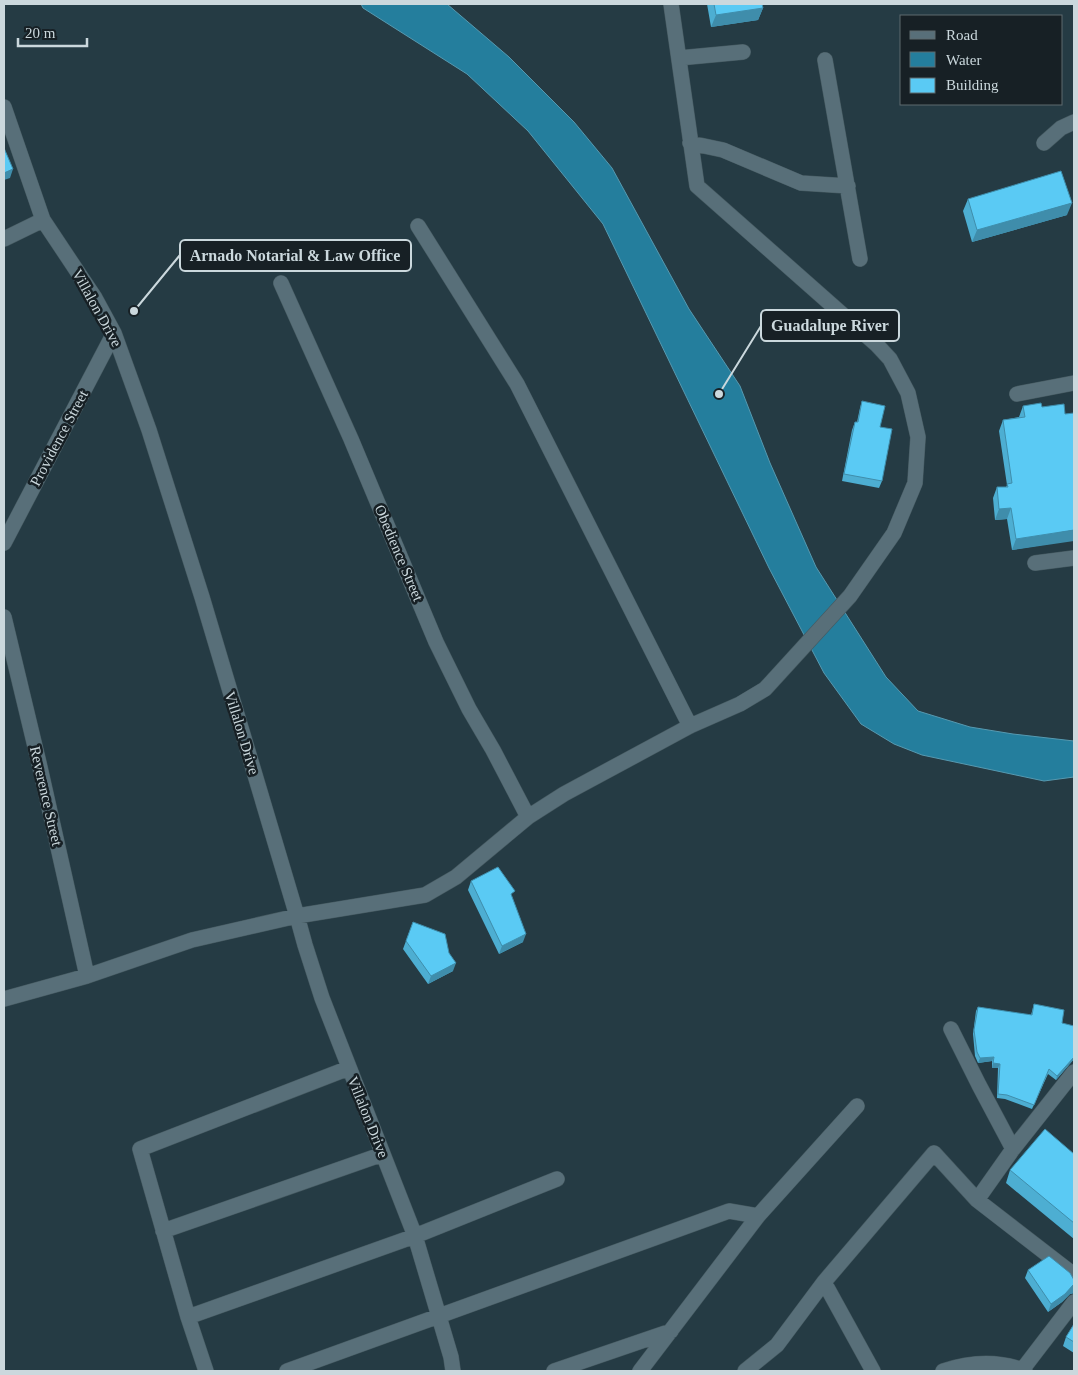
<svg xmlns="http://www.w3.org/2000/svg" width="1078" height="1375" viewBox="0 0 1078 1375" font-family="'Times New Roman',serif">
<rect width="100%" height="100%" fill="#253b44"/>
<path fill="#247e9d" stroke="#5699b0" d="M 361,4 L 447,4 L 509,57 L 574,122 L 612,168 L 689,309 L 740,386 L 770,463 L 816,567 L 886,677 L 918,711 L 970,727 L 1013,734 L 1074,741 L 1074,777 L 1044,781 L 922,755 L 894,744 L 861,724 L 824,673 L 769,568 L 603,224 L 528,131 L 467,74 L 363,8 Z"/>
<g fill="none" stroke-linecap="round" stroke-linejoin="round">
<g stroke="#455960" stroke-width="16">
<path id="minor" d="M 679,58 L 743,52
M 825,60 L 860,259
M 4,107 L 43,220 L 95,298 L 114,333 L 149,430 L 202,597 L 297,916 L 305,945 L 322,998 L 415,1236 L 451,1357 L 453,1371
M 690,143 L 723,150 L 801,183 L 848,186
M 1044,143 L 1061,128 L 1074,122
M 418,226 L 517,384 L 690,726
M 4,239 L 43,220
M 281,283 L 351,439 L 436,642 L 469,709 L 493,750 L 528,817
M 1017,394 L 1074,383
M 4,543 L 114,333
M 1035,563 L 1074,558
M 4,617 L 39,763 L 87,976
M 4,999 L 87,976 L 192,940 L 297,916 L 425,895 L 456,877 L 528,817 L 564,794 L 690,726 L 740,704 L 765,689 L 850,596 L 894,533 L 915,483 L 918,437 L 908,393 L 890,359 L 877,345 L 697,186 L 671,4
M 951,1029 L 979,1085 L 1013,1149
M 977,1200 L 1013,1149 L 1074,1072
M 163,1231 L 383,1154
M 824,1282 L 873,1371
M 188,1317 L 415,1236 L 557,1179
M 1022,1370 L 1074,1302
M 206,1371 L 188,1317 L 140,1149 L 349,1068
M 287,1371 L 729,1211 L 758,1216
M 554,1371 L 671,1331
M 640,1371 L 758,1216 L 857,1106
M 745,1371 L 777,1345 L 824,1282 L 934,1153 L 977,1200 L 1074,1275
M 943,1371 C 970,1362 998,1360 1025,1371"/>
</g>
<use href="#minor" stroke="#586f79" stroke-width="15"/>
</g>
<path fill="#4daed2" d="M 707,4 L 762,4 L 763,8 L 758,20 L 711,27 Z
M 968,199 L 1067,215 L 972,242 L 963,211 Z
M 862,401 L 880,427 L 882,481 L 879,488 L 842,481 L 852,430 L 855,422 L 857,422 L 860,408 Z
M 1023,406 L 1061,542 L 1012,550 L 1007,519 L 995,520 L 993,498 L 997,487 L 1006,487 L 1007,485 L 999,431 L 1003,420 L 1019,417 Z
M 471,881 L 512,897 L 523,942 L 499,954 L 468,890 Z
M 413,922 L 453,971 L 428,984 L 403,949 Z
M 1034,1004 L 1062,1023 L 1074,1059 L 1056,1080 L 1048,1074 L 1032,1109 L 1005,1099 L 997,1098 L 998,1068 L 992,1068 L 992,1061 L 978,1063 L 975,1056 L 973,1034 L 976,1011 L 978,1007 L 1031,1015 Z
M 1074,1154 L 1074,1239 L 1006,1183 L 1010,1170 Z
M 1028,1270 L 1074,1280 L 1074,1293 L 1070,1294 L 1062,1302 L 1048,1312 L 1025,1278 Z
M 1074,1324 L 1074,1353 L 1063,1346 L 1066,1337 Z"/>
<path fill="#3f8dab" d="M 763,8 L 758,20 L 711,27 L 716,15 Z
M 13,169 L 10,178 L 4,180 L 4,173 Z
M 1072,203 L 1067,215 L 972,242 L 977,230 Z
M 1011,508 L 1007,519 L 995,520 L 999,509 Z
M 1074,530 L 1074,541 L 1012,550 L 1016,539 Z
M 526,934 L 523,942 L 499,954 L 502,946 Z
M 456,963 L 453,971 L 428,984 L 431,976 Z
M 994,1057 L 992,1061 L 978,1063 L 980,1058 Z
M 1074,1057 L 1074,1059 L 1056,1080 L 1057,1076 Z
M 993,1063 L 1000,1064 L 998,1068 L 992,1068 Z
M 1073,1285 L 1074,1285 L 1074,1293 L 1070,1294 L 1062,1302 L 1048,1312 L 1051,1304 Z"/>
<path fill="#5acaf4" stroke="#3f8dab" d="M 714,4 L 762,4 L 763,8 L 716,15 Z
M 4,148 L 13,169 L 4,173 Z
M 1061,171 L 1072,203 L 977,230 L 968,199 Z
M 862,401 L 885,406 L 880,427 L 892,429 L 882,481 L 844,474 L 855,422 L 858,422 Z
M 1041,403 L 1042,407 L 1064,404 L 1065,414 L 1074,413 L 1074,530 L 1016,539 L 1011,508 L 999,509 L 997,487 L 1008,487 L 1007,484 L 1012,483 L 1003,420 L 1025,417 L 1023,406 Z
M 498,867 L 515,891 L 511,894 L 526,934 L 502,946 L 471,881 Z
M 413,922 L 445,934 L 449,953 L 456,963 L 431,976 L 406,941 Z
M 1034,1004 L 1064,1010 L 1062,1023 L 1074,1026 L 1074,1057 L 1057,1076 L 1049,1069 L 1034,1105 L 1007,1095 L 998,1094 L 1000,1064 L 993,1063 L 994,1057 L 980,1058 L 977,1052 L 974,1030 L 978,1007 L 1032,1015 Z
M 1045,1129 L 1074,1154 L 1074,1223 L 1010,1170 Z
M 1049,1256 L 1070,1273 L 1074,1280 L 1074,1285 L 1073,1285 L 1065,1294 L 1051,1304 L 1028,1270 Z
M 1074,1324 L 1074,1342 L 1066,1337 Z"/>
<g text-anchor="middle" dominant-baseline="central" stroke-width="5" stroke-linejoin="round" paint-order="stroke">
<g font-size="15" fill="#cbd8dd" stroke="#172025">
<text transform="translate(97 308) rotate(61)">Villalon Drive</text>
<text transform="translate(59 438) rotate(-62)">Providence Street</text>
<text transform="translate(399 553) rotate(67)">Obedience Street</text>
<text transform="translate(242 733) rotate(73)">Villalon Drive</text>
<text transform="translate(46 796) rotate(77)">Reverence Street</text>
<text transform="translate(368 1117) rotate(68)">Villalon Drive</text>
</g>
</g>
<path fill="none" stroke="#cbd8dd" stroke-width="2" d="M134 311L180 255M719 394L761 326"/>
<g fill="#cbd8dd" stroke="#172025" stroke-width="2">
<circle cx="134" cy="311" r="5"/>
<circle cx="719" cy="394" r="5"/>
</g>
<g fill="#172025" stroke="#cbd8dd" stroke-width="2">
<rect x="180" y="240" width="231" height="31" rx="5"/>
<rect x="761" y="310" width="138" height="31" rx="5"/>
</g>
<g font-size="16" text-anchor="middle" font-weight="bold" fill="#cbd8dd">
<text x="295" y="261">Arnado Notarial &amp; Law Office</text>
<text x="830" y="331">Guadalupe River</text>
</g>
<rect width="1078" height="1375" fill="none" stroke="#cbd8dd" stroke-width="10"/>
<rect x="900" y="15" width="162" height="90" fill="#172025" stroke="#5f6a6f"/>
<rect x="910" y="31" width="25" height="8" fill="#586f79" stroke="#5f6a6f"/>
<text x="946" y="40" font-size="15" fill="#cbd8dd">Road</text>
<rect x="910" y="52" width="25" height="15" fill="#247e9d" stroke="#5f6a6f"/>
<text x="946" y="65" font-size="15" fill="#cbd8dd">Water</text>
<rect x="910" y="78" width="25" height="15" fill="#5acaf4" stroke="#5f6a6f"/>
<text x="946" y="90" font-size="15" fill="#cbd8dd">Building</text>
<path d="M18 38v8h69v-8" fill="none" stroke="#cbd8dd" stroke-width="2.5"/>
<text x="25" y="38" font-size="15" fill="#cbd8dd" stroke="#172025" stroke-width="4" paint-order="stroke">20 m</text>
</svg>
